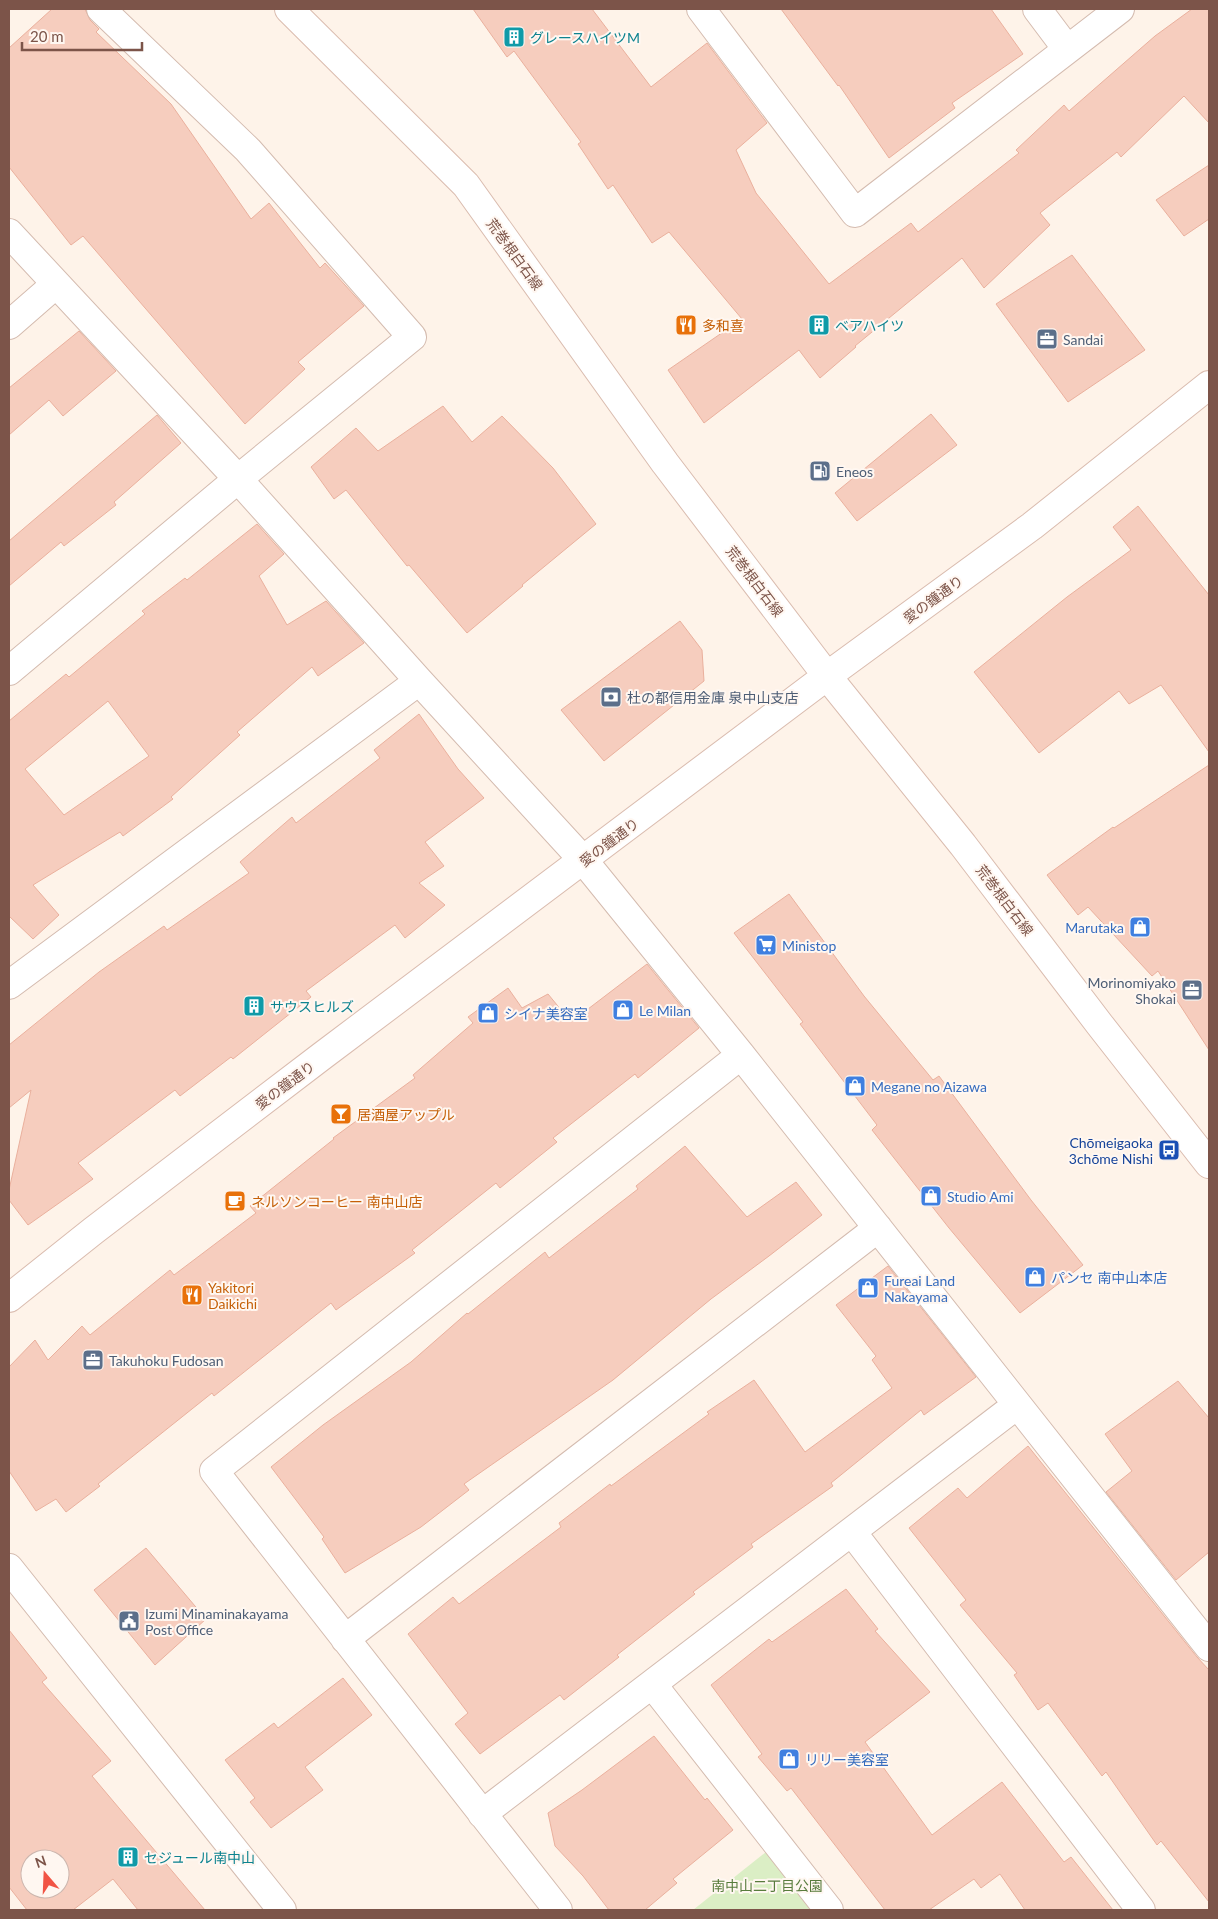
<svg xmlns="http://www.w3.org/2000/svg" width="1218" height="1919" viewBox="0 0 1218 1919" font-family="Lato,'Noto Sans JP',sans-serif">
<rect width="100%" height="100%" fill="#fef3e9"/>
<path fill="#dbeec5" d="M 771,1848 L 820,1910 L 693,1910 Z"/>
<path fill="#f6cdbe" stroke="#eab09d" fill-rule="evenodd" d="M 52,9 L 85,9 L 90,20 L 99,29 L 96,32 L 171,104 L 251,219 L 269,203 L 320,268 L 325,263 L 364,306 L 298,362 L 305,369 L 245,424 L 83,236 L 71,245 L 9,167 L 9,48 Z
M 473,9 L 592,9 L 651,87 L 707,43 L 767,123 L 736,150 L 756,193 L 829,284 L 911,223 L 918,232 L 1019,153 L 1016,150 L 1064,105 L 1069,111 L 1155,36 L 1192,9 L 1209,9 L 1209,123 L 1184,96 L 1121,157 L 1117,152 L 1040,213 L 1050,225 L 984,288 L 962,258 L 855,346 L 856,347 L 820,378 L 799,350 L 704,423 L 668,370 L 742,319 L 669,232 L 652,243 L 613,185 L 608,189 L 578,144 L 581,142 L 514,51 L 507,57 Z
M 781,9 L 991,9 L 1023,54 L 952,103 L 955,108 L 889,158 L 839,85 L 838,86 Z
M 1209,165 L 1209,219 L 1184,236 L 1156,200 Z
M 1072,255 L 1145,350 L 1068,402 L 996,304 Z
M 79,331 L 116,371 L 63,416 L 49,400 L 9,435 L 9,388 Z
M 443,406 L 472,442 L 502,416 L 553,468 L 596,524 L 522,585 L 523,586 L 467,633 L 409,565 L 407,566 L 346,490 L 334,499 L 311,467 L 356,428 L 378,451 Z
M 931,414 L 957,445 L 857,521 L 835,493 Z
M 157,415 L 181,443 L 114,502 L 116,505 L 64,546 L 61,542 L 9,586 L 9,541 Z
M 1138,506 L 1209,595 L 1209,752 L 1161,685 L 1129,704 L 1119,691 L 1039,753 L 974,672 L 1067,597 L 1131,550 L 1113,527 Z
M 257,524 L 284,554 L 259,576 L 287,625 L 326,601 L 364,643 L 318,676 L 312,667 L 237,732 L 240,735 L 171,797 L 173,799 L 123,836 L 120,832 L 33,885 L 59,915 L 33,939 L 9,916 L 9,721 L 66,674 L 69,677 L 145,614 L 142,611 L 185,578 L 187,580 ZM 108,701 L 149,756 L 64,815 L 25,769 Z
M 680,621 L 702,650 L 704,681 L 604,761 L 561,710 Z
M 419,714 L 458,769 L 484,798 L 425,842 L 444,866 L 419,883 L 445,905 L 405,938 L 395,925 L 306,991 L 311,997 L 233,1059 L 231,1057 L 180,1096 L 175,1090 L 78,1163 L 93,1179 L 28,1225 L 9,1200 L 9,1190 L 31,1090 L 9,1108 L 9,1045 L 99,972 L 164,926 L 167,930 L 249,873 L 240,862 L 292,817 L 296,823 L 380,758 L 374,750 Z
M 1209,765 L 1209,1050 L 1158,971 L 1152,976 L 1088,907 L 1078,915 L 1047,875 L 1113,827 L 1114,828 Z
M 789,894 L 864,996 L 933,1080 L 939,1076 L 1031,1200 L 1083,1265 L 1020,1313 L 949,1228 L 872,1130 L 877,1125 L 800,1024 L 803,1022 L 734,933 Z
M 647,964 L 699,1028 L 638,1078 L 635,1074 L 553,1138 L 557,1142 L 500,1188 L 496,1183 L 412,1250 L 415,1253 L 336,1310 L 331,1303 L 214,1396 L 212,1393 L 98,1484 L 100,1486 L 66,1512 L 56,1499 L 36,1511 L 9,1471 L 9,1367 L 35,1340 L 48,1360 L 82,1326 L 90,1335 L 170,1270 L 174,1275 L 256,1213 L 250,1206 L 334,1139 L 333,1138 L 415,1078 L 413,1075 L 473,1023 L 468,1017 L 508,988 L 522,1008 L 548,994 L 571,1022 Z
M 685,1146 L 747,1217 L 796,1182 L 822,1215 L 769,1256 L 711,1299 L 613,1380 L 464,1484 L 469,1490 L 421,1527 L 345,1573 L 322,1539 L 324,1537 L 271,1467 L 323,1425 L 411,1362 L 467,1313 L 468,1314 L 545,1252 L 549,1258 L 638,1189 L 636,1186 Z
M 888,1266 L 976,1377 L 924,1415 L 921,1410 L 831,1483 L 833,1486 L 751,1544 L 753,1547 L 693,1592 L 695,1594 L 617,1655 L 619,1657 L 564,1700 L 560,1695 L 480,1754 L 455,1724 L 468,1713 L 408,1634 L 453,1597 L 459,1604 L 561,1527 L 559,1523 L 610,1484 L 611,1486 L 709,1414 L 707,1412 L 754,1380 L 805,1452 L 892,1388 L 872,1360 L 876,1356 L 836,1305 Z
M 1178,1381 L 1209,1418 L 1209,1552 L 1176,1580 L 1106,1492 L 1132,1471 L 1105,1434 Z
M 1028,1446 L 1197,1657 L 1209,1670 L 1209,1902 L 1161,1841 L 1157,1845 L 1106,1772 L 1102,1776 L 1048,1703 L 1038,1710 L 1014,1675 L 1017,1673 L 960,1605 L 966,1600 L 909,1528 L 958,1488 L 967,1498 Z
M 146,1548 L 206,1619 L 155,1665 L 94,1590 Z
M 846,1589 L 878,1629 L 875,1631 L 930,1692 L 865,1742 L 932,1835 L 1002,1782 L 1064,1862 L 1071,1857 L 1113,1910 L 1025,1910 L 1000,1874 L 981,1888 L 974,1879 L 929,1910 L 885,1910 L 791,1788 L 787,1791 L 758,1757 L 762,1754 L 711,1685 L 769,1639 L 772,1642 Z
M 9,1630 L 47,1678 L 42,1682 L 111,1761 L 92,1776 L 205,1910 L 138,1910 L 113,1879 L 73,1910 L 27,1910 L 9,1887 ZM 30,1859 L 60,1859 L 60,1889 L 30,1889 Z
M 343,1678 L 372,1715 L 305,1767 L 323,1790 L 271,1828 L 250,1802 L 255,1798 L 225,1760 L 274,1723 L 278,1728 Z
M 654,1736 L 705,1800 L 707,1798 L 733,1830 L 673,1879 L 677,1883 L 645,1910 L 609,1910 L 583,1876 L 555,1846 L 548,1813 L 582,1790 Z"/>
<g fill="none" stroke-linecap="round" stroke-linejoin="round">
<g stroke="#d4bbaf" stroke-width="30">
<path id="street" d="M 701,9 L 855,213 L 1120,9
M 1037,9 L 1067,49
M 9,233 L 238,479 L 419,681 L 584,861 L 741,1055 L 1209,1647
M 9,325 L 56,284
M 9,671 L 238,479 L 412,337 L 248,150 L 101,9
M 9,985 L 419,681
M 852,1532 L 1141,1910
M 9,1568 L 282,1910
M 345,1639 L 878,1228
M 652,1684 L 829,1910
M 482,1814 L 1017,1405
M 558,1910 L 214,1471 L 741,1055"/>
</g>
<g stroke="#dabcaf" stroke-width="30">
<path id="secondary" d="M 289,9 L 466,185 L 665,463 L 827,676 L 963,845 L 1100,1025 L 1209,1164
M 9,1298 L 93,1231 L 322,1056 L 827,676 L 1032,526 L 1209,385"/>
</g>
<use href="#street" stroke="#fff" stroke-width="28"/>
<use href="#secondary" stroke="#fff" stroke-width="28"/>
</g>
<defs>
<g id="building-square" transform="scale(1.125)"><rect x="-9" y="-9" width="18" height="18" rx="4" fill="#0f9aa8" stroke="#fff7f1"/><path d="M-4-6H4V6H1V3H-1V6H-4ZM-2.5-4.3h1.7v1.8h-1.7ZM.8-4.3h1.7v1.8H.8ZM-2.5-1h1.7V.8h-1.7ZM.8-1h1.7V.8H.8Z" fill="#fff"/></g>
<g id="restaurant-square" transform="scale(1.125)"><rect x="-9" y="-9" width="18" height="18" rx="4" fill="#e8710a" stroke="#fff7f1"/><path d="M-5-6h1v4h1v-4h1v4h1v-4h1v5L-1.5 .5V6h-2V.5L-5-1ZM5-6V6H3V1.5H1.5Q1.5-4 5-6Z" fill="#fff"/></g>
<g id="office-square" transform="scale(1.125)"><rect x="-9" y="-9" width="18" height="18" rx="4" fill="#5c6f8a" stroke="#fff7f1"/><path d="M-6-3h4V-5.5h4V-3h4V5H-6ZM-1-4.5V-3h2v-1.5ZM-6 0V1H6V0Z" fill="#fff"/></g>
<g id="fuel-square" transform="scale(1.125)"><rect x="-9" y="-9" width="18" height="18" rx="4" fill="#5c6f8a" stroke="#fff7f1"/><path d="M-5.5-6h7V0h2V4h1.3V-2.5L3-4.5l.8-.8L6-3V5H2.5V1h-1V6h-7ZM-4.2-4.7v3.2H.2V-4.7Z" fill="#fff"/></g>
<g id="bank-square" transform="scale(1.125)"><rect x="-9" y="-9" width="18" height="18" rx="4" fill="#5c6f8a" stroke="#fff7f1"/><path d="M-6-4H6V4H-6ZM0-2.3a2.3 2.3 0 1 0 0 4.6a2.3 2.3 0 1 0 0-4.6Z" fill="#fff"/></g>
<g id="shop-square" transform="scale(1.125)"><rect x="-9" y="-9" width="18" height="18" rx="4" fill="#3f7fe0" stroke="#fff7f1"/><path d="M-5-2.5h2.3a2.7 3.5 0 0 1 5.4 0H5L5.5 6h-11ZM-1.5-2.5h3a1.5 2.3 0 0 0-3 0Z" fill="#fff"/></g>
<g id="supermarket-square" transform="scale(1.125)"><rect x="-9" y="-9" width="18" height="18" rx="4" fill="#3f7fe0" stroke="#fff7f1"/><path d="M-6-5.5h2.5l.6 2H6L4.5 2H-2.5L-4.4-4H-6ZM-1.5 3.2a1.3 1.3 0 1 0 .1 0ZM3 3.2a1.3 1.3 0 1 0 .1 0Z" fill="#fff"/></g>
<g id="bar-square" transform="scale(1.125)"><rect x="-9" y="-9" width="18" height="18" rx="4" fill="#e8710a" stroke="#fff7f1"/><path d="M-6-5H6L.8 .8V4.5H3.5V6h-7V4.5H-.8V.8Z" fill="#fff"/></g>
<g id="bus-square" transform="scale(1.125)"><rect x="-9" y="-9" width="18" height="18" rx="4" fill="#1a4fb4" stroke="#fff7f1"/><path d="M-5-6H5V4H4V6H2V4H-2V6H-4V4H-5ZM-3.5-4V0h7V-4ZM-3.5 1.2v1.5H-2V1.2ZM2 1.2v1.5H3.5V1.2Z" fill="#fff"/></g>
<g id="cafe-square" transform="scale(1.125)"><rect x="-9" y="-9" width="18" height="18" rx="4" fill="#e8710a" stroke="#fff7f1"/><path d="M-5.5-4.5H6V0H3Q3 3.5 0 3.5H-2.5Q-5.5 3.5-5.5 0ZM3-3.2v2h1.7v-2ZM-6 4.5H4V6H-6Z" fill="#fff"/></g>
<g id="civic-square" transform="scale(1.125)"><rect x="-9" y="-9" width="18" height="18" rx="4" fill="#5c6f8a" stroke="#fff7f1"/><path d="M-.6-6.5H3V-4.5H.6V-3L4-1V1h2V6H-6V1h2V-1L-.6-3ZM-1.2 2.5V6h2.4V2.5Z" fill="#fff"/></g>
</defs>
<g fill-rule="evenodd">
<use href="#building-square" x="514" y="37"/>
<use href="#restaurant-square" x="686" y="325"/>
<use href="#building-square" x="819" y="325"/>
<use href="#office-square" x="1047" y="339"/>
<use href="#fuel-square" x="820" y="471"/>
<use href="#bank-square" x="611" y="697"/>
<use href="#shop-square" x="1140" y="927"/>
<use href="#supermarket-square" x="766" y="945"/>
<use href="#office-square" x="1192" y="990"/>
<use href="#building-square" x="254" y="1006"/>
<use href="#shop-square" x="623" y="1010"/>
<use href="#shop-square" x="488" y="1013"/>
<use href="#shop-square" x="855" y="1086"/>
<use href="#bar-square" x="341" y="1114"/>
<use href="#bus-square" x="1169" y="1150"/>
<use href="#shop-square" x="931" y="1196"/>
<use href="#cafe-square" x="235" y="1201"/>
<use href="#shop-square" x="1035" y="1277"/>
<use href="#shop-square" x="868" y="1288"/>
<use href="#restaurant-square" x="192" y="1295"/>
<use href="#office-square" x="93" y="1360"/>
<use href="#civic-square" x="129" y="1621"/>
<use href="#shop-square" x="789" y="1759"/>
<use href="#building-square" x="128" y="1857"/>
</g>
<g text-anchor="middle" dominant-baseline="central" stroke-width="4" stroke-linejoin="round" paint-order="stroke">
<g font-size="14" fill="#0d838f" stroke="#fff7f1" text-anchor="start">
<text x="530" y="37">グレースハイツM</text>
<text x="835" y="325">ベアハイツ</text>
<text x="270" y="1006">サウスヒルズ</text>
<text x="144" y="1857">セジュール南中山</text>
</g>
<g font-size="14" fill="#7c5449" stroke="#fff7f1">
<text transform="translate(515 254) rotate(54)">荒巻根白石線</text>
<text transform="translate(755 581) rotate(53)">荒巻根白石線</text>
<text transform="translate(933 599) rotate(-36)">愛の鐘通り</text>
<text transform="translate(609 842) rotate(-37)">愛の鐘通り</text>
<text transform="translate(1005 900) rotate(53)">荒巻根白石線</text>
<text transform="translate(285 1085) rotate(-37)">愛の鐘通り</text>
</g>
<g font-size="14" fill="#c56008" stroke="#fff7f1" text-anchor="start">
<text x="702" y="325">多和喜</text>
<text x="357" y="1114">居酒屋アップル</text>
<text x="251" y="1201">ネルソンコーヒー 南中山店</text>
<text x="208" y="1287">Yakitori<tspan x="208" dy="16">Daikichi</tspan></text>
</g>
<g font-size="14" fill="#4e5e75" stroke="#fff7f1" text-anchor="start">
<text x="1063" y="339">Sandai</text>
<text x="836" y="471">Eneos</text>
<text x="627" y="697">杜の都信用金庫 泉中山支店</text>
<text x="1176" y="982" text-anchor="end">Morinomiyako<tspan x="1176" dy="16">Shokai</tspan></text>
<text x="109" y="1360">Takuhoku Fudosan</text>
<text x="145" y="1613">Izumi Minaminakayama<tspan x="145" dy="16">Post Office</tspan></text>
</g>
<g font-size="14" fill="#366cbe" stroke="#fff7f1" text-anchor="start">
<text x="1124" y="927" text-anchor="end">Marutaka</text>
<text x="782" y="945">Ministop</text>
<text x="639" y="1010">Le Milan</text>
<text x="504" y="1013">シイナ美容室</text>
<text x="871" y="1086">Megane no Aizawa</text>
<text x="947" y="1196">Studio Ami</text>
<text x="1051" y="1277">パンセ 南中山本店</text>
<text x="884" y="1280">Fureai Land<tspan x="884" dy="16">Nakayama</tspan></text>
<text x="805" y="1759">リリー美容室</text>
</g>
<g font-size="14" fill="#164399" stroke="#fff7f1" text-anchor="end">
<text x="1153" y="1142">Chōmeigaoka<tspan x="1153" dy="16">3chōme Nishi</tspan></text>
</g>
<g font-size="14" fill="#587c3d" stroke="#fff7f1">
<text x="767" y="1885">南中山二丁目公園</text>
</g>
</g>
<rect width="1218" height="1919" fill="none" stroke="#7c5449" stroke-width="20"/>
<g transform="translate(45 1874) rotate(341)"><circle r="24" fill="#fff7f1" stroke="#cbb6ae"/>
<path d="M0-4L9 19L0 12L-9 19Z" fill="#f15445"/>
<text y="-8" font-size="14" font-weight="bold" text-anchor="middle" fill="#7c5449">N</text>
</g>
<path d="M22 42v8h120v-8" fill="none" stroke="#7c5449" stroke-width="2.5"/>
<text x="30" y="42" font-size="15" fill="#7c5449" stroke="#fff7f1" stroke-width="4" paint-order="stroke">20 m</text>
</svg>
